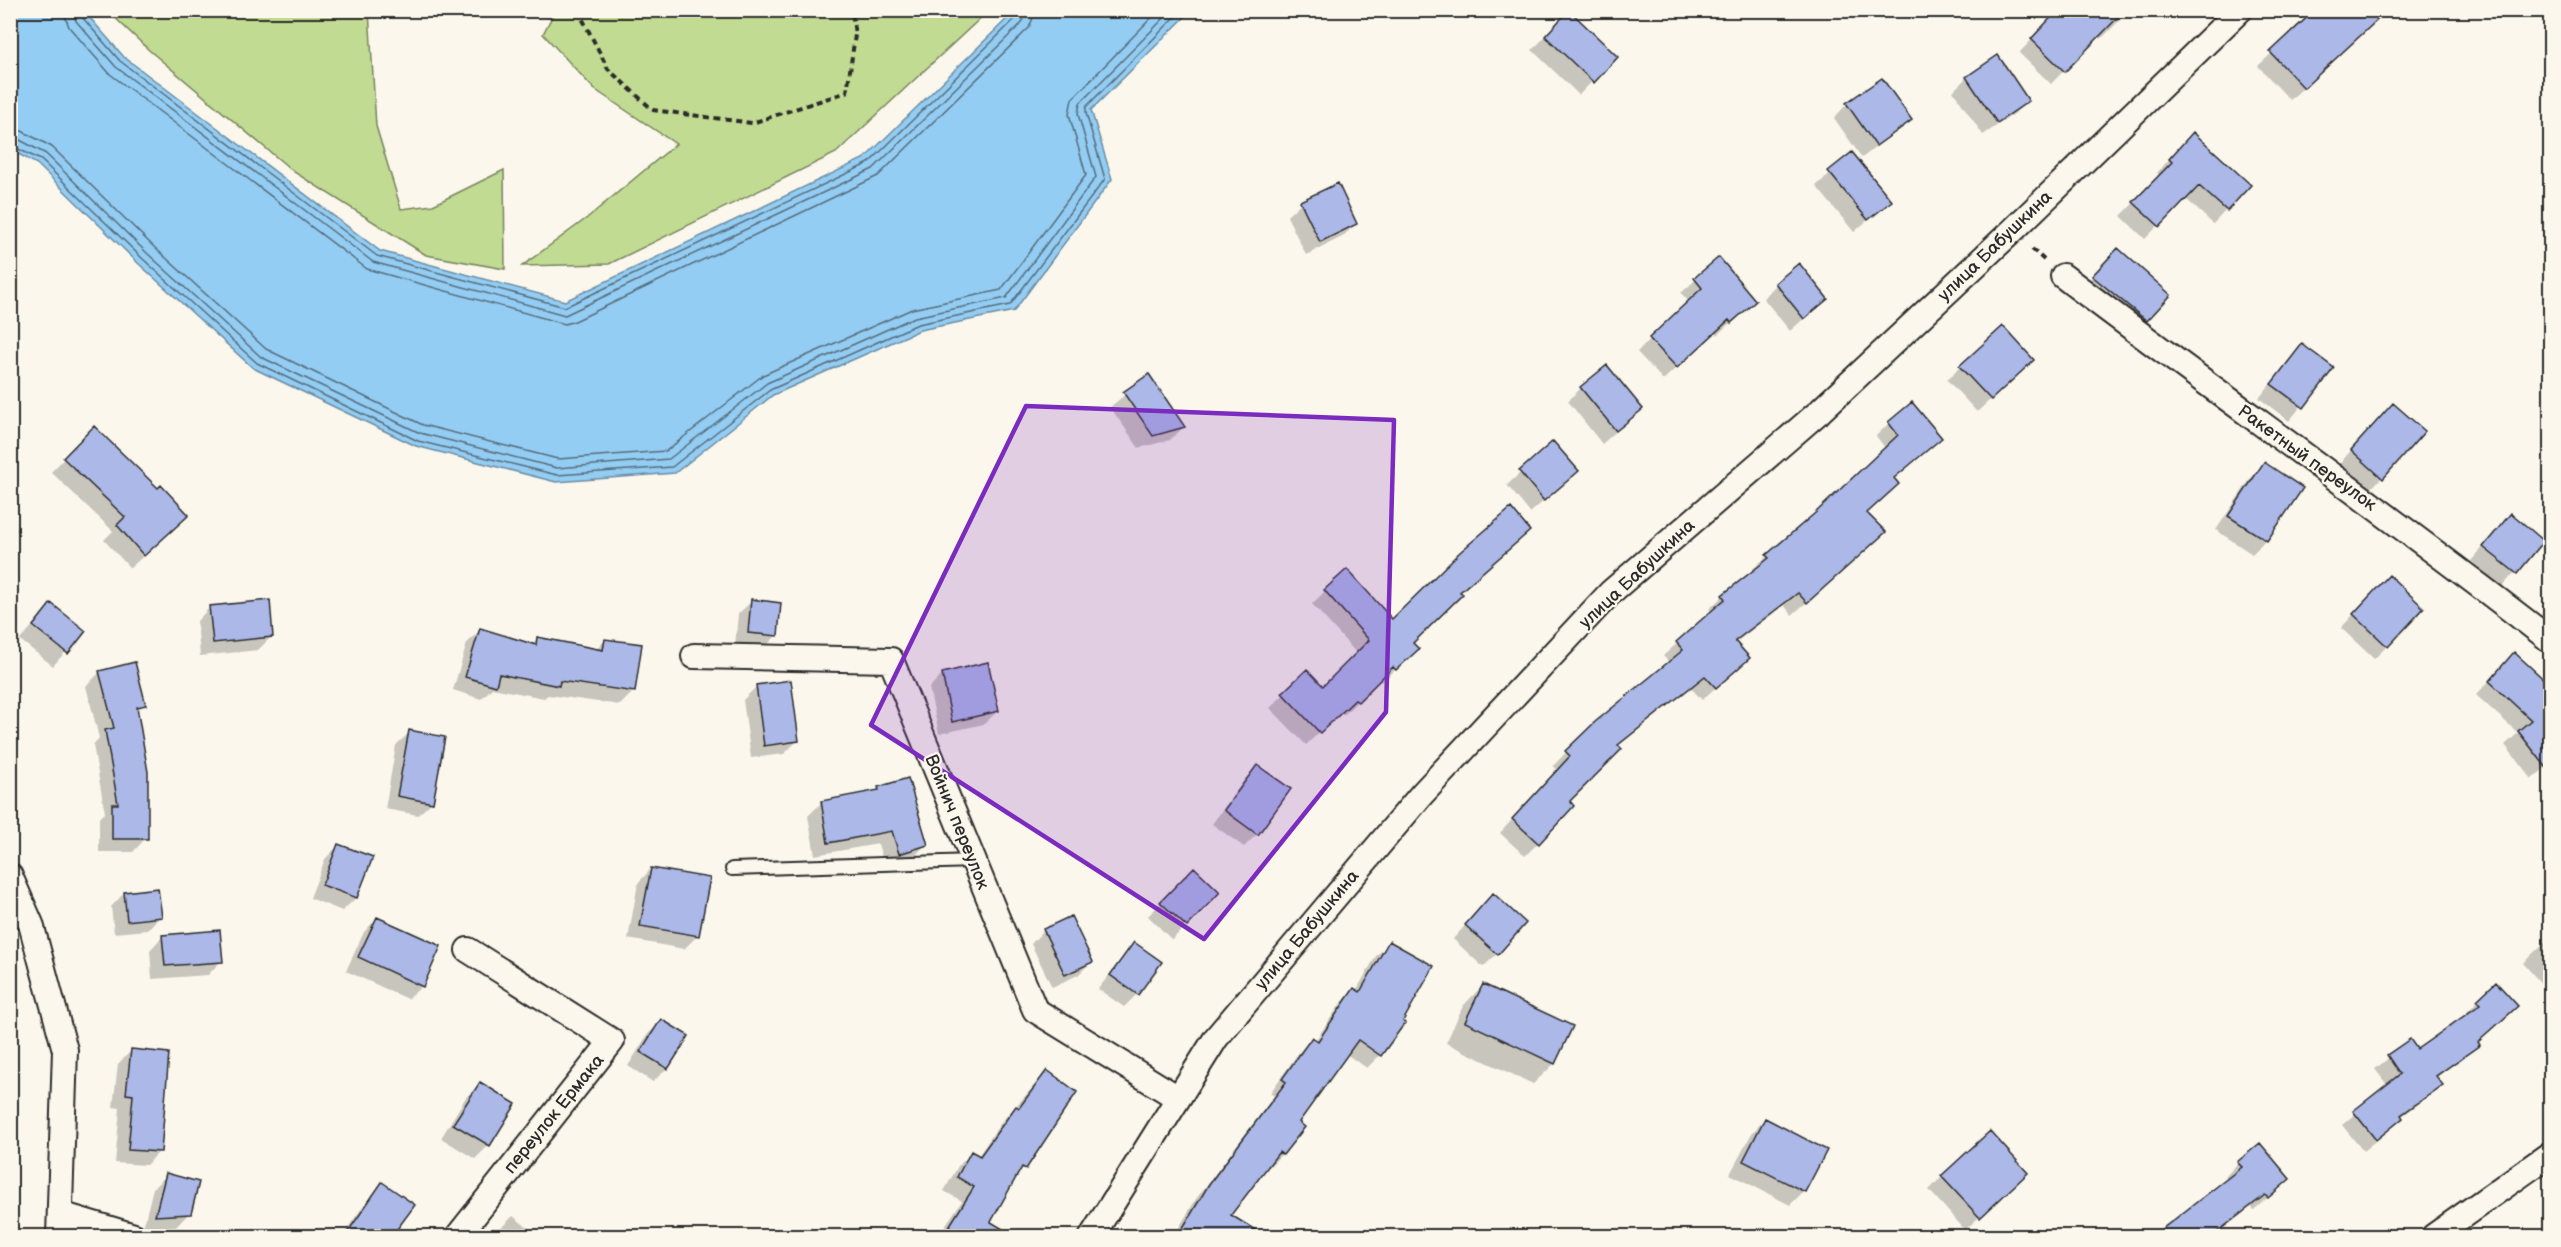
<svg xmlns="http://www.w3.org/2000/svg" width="2561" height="1247" viewBox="0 0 2561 1247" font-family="'Balsamiq Sans',sans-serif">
<rect width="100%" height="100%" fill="#fbf7ec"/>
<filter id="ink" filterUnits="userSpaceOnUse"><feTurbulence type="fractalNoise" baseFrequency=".0167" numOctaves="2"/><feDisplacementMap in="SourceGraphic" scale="12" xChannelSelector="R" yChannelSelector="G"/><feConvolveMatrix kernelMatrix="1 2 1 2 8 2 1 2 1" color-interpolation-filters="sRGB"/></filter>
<g filter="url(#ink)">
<path fill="#c1db92" stroke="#76835e" stroke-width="1.5" d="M 108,11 L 369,11 L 376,126 L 401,209 L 433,205 L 504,170 L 505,269 L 426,255 L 294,172 L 150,51 Z
M 555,11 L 555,10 L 988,11 L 836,153 L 609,264 L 522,266 L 587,218 L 676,144 L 594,89 L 543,34 Z"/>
<path fill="#94cdf3" stroke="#6a8ca3" stroke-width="1.5" d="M 10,11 L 84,11 L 124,57 L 380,251 L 565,301 L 865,158 L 1015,11 L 1191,11 L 1091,110 L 1112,179 L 1014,311 L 920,330 L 773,395 L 675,473 L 556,482 L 416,446 L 253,368 L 139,264 L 37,164 L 11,150 Z"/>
<path fill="#0003" d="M 2060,10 L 2130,10 L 2101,39 L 2098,35 L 2051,84 L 2019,53 Z
M 1569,13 L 1616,57 L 1579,95 L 1532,50 Z
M 2360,35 L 2290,100 L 2258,66 L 2272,53 Z
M 1992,61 L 2027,101 L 2014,114 L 1983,135 L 1953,91 L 1966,78 Z
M 1882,80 L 1910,120 L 1862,158 L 1834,118 L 1847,104 Z
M 2180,147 L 2226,210 L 2213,224 L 2185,198 L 2145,239 L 2121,216 L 2160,176 L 2157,173 Z
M 1852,154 L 1890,201 L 1854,232 L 1816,186 Z
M 1301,203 L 1356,224 L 1342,237 L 1306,255 L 1287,216 Z
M 1719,259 L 1754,301 L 1717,335 L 1715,332 L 1663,380 L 1637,352 L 1689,302 L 1681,293 Z
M 2105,263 L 2169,296 L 2133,334 L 2080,290 Z
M 1776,285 L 1826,299 L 1790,331 L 1763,298 Z
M 2302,346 L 2332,369 L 2289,421 L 2259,398 Z
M 1960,367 L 2019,373 L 1977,412 L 1947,380 Z
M 1148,376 L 1184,427 L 1170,440 L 1139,448 L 1110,407 Z
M 1581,388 L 1641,409 L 1602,444 L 1568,401 Z
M 2380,418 L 2382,477 L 2369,491 L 2339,464 Z
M 1889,423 L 1940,438 L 1893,479 L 1866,514 L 1871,546 L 1792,615 L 1784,605 L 1735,643 L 1748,658 L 1702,700 L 1691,688 L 1617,747 L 1567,802 L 1538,843 L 1525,856 L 1500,833 L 1557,770 L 1553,766 L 1581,737 L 1670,663 L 1663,656 L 1712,612 L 1709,609 L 1723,596 L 1755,571 L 1753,569 L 1767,556 L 1886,449 L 1876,436 Z
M 94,428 L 174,529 L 130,568 L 104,540 L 113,531 L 51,472 Z
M 1553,443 L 1563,484 L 1530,513 L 1507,485 Z
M 2264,464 L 2301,488 L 2266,540 L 2252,554 L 2216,530 L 2251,478 Z
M 2511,515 L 2542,541 L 2502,587 L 2471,561 Z
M 10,526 L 17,529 L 10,545 Z
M 2376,590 L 2387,646 L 2374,659 L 2341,628 Z
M 1325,591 L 1392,621 L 1459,593 L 1411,643 L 1404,662 L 1382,682 L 1379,679 L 1344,715 L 1341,712 L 1306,745 L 1270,708 L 1307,671 L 1323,688 L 1357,654 L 1312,604 Z
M 752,601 L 777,635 L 763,649 L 735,646 L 738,614 Z
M 51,605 L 84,631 L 53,666 L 20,640 Z
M 210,607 L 272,636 L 258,650 L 200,656 L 197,621 Z
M 481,629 L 531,645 L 538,638 L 596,650 L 605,640 L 633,692 L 620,705 L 548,695 L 544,698 L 492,688 L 481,699 L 453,690 L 467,643 Z
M 2515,654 L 2550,687 L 2550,764 L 2532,779 L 2505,745 L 2518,733 L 2476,695 Z
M 134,664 L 144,704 L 136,712 L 146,838 L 133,852 L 99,852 L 99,818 L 105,813 L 93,745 L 99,738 L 86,686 L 99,673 Z
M 987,664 L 998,711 L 984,724 L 939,734 L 929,688 L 942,674 Z
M 757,686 L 798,740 L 784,754 L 751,758 L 743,700 Z
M 410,732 L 432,802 L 418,815 L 385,809 L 396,745 Z
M 1258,767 L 1257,834 L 1244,847 L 1212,824 L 1244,780 Z
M 879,788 L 926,844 L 913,858 L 885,867 L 878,844 L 815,855 L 808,816 L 821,803 L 875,792 Z
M 339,845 L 371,858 L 356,898 L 342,911 L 310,898 L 325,859 Z
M 651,869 L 698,935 L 684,949 L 628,939 L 638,883 Z
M 1194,869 L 1218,892 L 1172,940 L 1148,916 Z
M 124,893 L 161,916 L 147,930 L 114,933 L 111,907 Z
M 1480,909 L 1497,954 L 1483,967 L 1453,939 Z
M 377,918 L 422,986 L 408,999 L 346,971 L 364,932 Z
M 1044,930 L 1091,962 L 1078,975 L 1052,987 L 1031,944 Z
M 163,936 L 221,961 L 208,975 L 152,979 L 150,950 Z
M 2550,937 L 2550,984 L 2545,988 L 2523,963 Z
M 1390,943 L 1380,1055 L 1367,1068 L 1346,1054 L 1297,1122 L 1282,1154 L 1269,1167 L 1267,1166 L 1228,1215 L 1250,1229 L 1245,1236 L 1174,1236 L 1196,1199 L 1274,1096 L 1270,1093 L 1299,1052 L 1312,1039 L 1315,1041 L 1341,1003 L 1354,990 L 1356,991 L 1376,956 Z
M 1134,944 L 1137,994 L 1124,1007 L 1098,989 Z
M 2495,984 L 2478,1045 L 2436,1078 L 2441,1085 L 2428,1097 L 2401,1117 L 2389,1130 L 2363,1151 L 2342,1125 L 2388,1086 L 2375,1069 L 2410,1041 L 2417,1052 L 2468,1015 L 2466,1013 Z
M 1483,985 L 1571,1027 L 1554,1064 L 1533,1084 L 1446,1043 L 1463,1006 Z
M 662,1021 L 686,1036 L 667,1068 L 653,1082 L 628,1066 L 648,1034 Z
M 131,1051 L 159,1152 L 146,1165 L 115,1163 L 120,1108 L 113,1107 L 118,1064 Z
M 1047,1072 L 1024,1168 L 1014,1178 L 989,1222 L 992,1224 L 985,1236 L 938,1236 L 962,1201 L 944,1191 L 958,1166 L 972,1153 L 978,1156 L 1002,1121 Z
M 480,1084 L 514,1104 L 489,1145 L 475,1159 L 441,1138 L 466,1097 Z
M 1765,1119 L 1825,1150 L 1803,1192 L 1790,1205 L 1730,1174 L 1752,1133 Z
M 2238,1163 L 2288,1179 L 2254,1210 L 2251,1207 L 2213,1236 L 2150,1236 L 2228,1180 L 2225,1177 Z
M 167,1175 L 189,1213 L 176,1227 L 143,1228 L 153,1188 Z
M 1942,1177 L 2013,1186 L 1965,1230 L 1929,1190 Z
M 382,1184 L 413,1205 L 391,1236 L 342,1236 L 369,1198 Z
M 513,1216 L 538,1236 L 493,1236 Z"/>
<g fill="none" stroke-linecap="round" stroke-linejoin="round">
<path stroke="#556c7b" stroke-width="1.5" d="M 63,10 L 69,27 L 110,74 L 367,269 L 565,324 L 575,321 L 878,176 L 1029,28 L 1036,10
M 73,10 L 76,21 L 116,67 L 373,262 L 565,315 L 873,169 L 1022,23 L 1027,10
M 80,10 L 82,17 L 120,61 L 377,256 L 565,307 L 869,163 L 1017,17 L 1019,10
M 10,129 L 22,131 L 52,147 L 154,247 L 266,349 L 423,425 L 558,459 L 666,451 L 763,375 L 912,309 L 1001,290 L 1086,175 L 1069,114 L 1072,99 L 1159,10
M 10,138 L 18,139 L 46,154 L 148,254 L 261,357 L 420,433 L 557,468 L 669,459 L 767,383 L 915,317 L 1006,298 L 1096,177 L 1078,114 L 1080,103 L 1172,10
M 10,145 L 41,160 L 143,259 L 257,363 L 418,441 L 557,475 L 672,467 L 770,390 L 918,324 L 1010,305 L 1105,179 L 1086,113 L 1086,107 L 1182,10"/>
</g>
<path fill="#abb8e8" stroke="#2b2b2b" stroke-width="1.5" d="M 1569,10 L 1618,57 L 1594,83 L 1545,36 Z
M 2058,10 L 2125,10 L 2065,72 L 2031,39 Z
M 2315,10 L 2388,10 L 2304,88 L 2270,52 Z
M 1998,55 L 2029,101 L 1997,123 L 1966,77 Z
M 1882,78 L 1912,120 L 1876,146 L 1846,103 Z
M 2193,132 L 2251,185 L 2227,211 L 2199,186 L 2160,227 L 2133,202 L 2172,162 L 2169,159 Z
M 1852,152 L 1892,201 L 1868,220 L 1828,171 Z
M 1338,183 L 1357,224 L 1320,242 L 1300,201 Z
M 2118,248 L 2171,295 L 2147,321 L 2092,276 Z
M 1719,257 L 1756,301 L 1731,323 L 1729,320 L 1677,368 L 1649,338 L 1702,288 L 1694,278 Z
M 1799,263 L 1828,299 L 1804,319 L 1775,283 Z
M 2003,326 L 2034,360 L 1991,400 L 1959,366 Z
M 2302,344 L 2334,368 L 2304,408 L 2271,384 Z
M 1607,365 L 1643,409 L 1616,431 L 1580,387 Z
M 1149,374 L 1185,427 L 1153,436 L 1123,392 Z
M 1912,402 L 1942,438 L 1894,478 L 1899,484 L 1867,513 L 1886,532 L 1807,603 L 1798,593 L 1735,641 L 1750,658 L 1716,688 L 1705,676 L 1618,745 L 1622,749 L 1570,801 L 1574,806 L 1539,844 L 1512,819 L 1570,756 L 1565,751 L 1595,722 L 1683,650 L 1676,642 L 1725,599 L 1722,595 L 1769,558 L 1766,555 L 1814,514 L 1898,435 L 1888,422 Z
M 2393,403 L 2425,431 L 2383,479 L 2351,450 Z
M 94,426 L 158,488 L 161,485 L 189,515 L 144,556 L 117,525 L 125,517 L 63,458 Z
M 1553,441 L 1579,471 L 1544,501 L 1519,471 Z
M 2264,462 L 2303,488 L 2267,541 L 2228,516 Z
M 1511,508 L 1530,531 L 1460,592 L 1463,594 L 1413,643 L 1419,649 L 1396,670 L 1393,667 L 1358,702 L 1355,700 L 1320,733 L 1282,693 L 1307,669 L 1323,686 L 1369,640 L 1324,590 L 1347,569 L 1392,619 L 1460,552 Z
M 2511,513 L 2544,541 L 2517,574 L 2483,547 Z
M 2389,575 L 2424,608 L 2388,647 L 2353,614 Z
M 751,599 L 781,603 L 778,636 L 748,633 Z
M 270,600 L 273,637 L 213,643 L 209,606 Z
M 51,603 L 86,631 L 68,654 L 33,626 Z
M 480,628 L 536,645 L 537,637 L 603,650 L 605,639 L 642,644 L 635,692 L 560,681 L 559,686 L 499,674 L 496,686 L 465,677 Z
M 2514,652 L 2550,685 L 2550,772 L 2518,731 L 2531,720 L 2489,681 Z
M 135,662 L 146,705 L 137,707 L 148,772 L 148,839 L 112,839 L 112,804 L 118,804 L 105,730 L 114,728 L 99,671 Z
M 988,662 L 999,711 L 952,722 L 942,673 Z
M 791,680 L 799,741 L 764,746 L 756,685 Z
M 409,730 L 445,737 L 433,803 L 397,796 Z
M 1257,765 L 1291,789 L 1258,835 L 1224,810 Z
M 908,778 L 928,845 L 899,854 L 892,831 L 828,843 L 821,801 L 879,790 L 878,787 Z
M 338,844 L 373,857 L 357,898 L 322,885 Z
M 1194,867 L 1220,892 L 1187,927 L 1160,902 Z
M 651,868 L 710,878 L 699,936 L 640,926 Z
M 158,888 L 162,917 L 127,921 L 124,892 Z
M 1493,893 L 1526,923 L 1498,955 L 1465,925 Z
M 1071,916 L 1093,962 L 1065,975 L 1043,929 Z
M 377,917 L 441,946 L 423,987 L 358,957 Z
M 220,930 L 223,962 L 165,966 L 162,935 Z
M 1389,941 L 1434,966 L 1403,1021 L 1405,1023 L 1381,1056 L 1358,1040 L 1299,1122 L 1305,1127 L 1283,1155 L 1279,1152 L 1231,1215 L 1265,1236 L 1178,1236 L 1209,1184 L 1286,1082 L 1282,1079 L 1312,1037 L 1318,1041 L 1354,988 L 1360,992 Z
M 1134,942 L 1162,962 L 1138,995 L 1110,975 Z
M 2496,982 L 2518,1006 L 2478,1042 L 2480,1045 L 2436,1076 L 2443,1085 L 2401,1115 L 2403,1118 L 2376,1140 L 2353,1111 L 2400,1074 L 2387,1055 L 2410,1039 L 2417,1049 L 2481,1004 L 2477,1000 Z
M 1483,984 L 1573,1026 L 1555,1064 L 1465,1022 Z
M 661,1019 L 689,1036 L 668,1069 L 640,1052 Z
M 131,1049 L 169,1053 L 161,1152 L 128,1150 L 133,1095 L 126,1094 Z
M 1047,1070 L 1077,1092 L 1026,1169 L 1022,1167 L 991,1222 L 1015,1236 L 943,1236 L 974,1187 L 957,1177 L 971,1151 L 980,1156 L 1016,1106 L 1019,1108 Z
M 480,1082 L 516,1104 L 490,1146 L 453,1124 Z
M 1765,1118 L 1827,1150 L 1805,1192 L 1743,1161 Z
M 1990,1131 L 2028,1173 L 1980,1218 L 1941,1176 Z
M 2260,1143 L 2290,1179 L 2268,1198 L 2265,1195 L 2212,1236 L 2153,1236 L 2242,1167 L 2237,1162 Z
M 166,1173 L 199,1182 L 191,1214 L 155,1216 Z
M 382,1182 L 415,1205 L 392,1236 L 345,1236 Z"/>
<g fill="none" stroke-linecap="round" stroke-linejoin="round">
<g stroke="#2b2b2b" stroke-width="16">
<path id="service" d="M 732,869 L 973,861"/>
</g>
<g stroke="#2b2b2b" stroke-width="28">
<path id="minor" d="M 2063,276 C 2225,399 2390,515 2550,640
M 694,656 L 891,660 L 1035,1010 L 1178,1098
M 10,876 L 31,924 L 65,1050 L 59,1236
M 60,1214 L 134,1236
M 458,1236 L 612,1041 L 468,950
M 1092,1236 L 1216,1038 L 1422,794 L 1611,592 L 1819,412 L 2011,232 L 2240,10
M 2434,1236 L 2550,1154"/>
</g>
<path stroke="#2b2b2b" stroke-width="4" stroke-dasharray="6 4.5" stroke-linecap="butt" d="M 578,10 L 608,69 L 653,110 L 752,123 L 847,92 L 855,35 L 852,10
M 2032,249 L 2044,260"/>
<use href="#service" stroke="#fbf7ec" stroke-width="12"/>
<use href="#minor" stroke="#fbf7ec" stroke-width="24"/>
</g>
</g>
<path fill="#7b2cbf" fill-opacity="0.2" stroke="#7b2cbf" stroke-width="4.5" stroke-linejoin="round" d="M 1026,406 L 1394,420 L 1386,712 L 1204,939 L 871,725 Z"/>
<g text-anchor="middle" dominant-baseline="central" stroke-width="4.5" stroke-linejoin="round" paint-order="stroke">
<g font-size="18" fill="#2b2b2b" stroke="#fbf7ec">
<text transform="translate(1995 246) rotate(-44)">улица Бабушкина</text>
<text transform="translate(2307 458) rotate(36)">Ракетный переулок</text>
<text transform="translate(1637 574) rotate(-43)">улица Бабушкина</text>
<text transform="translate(957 822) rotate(68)">Войнич переулок</text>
<text transform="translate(1307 930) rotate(-50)">улица Бабушкина</text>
<text transform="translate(554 1114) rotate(-51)">переулок Ермака</text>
</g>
</g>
<rect width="2561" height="1247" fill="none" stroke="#fbf7ec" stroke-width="36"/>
<rect x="18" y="18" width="2525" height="1211" fill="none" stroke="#2b2b2b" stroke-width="2" filter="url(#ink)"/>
</svg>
